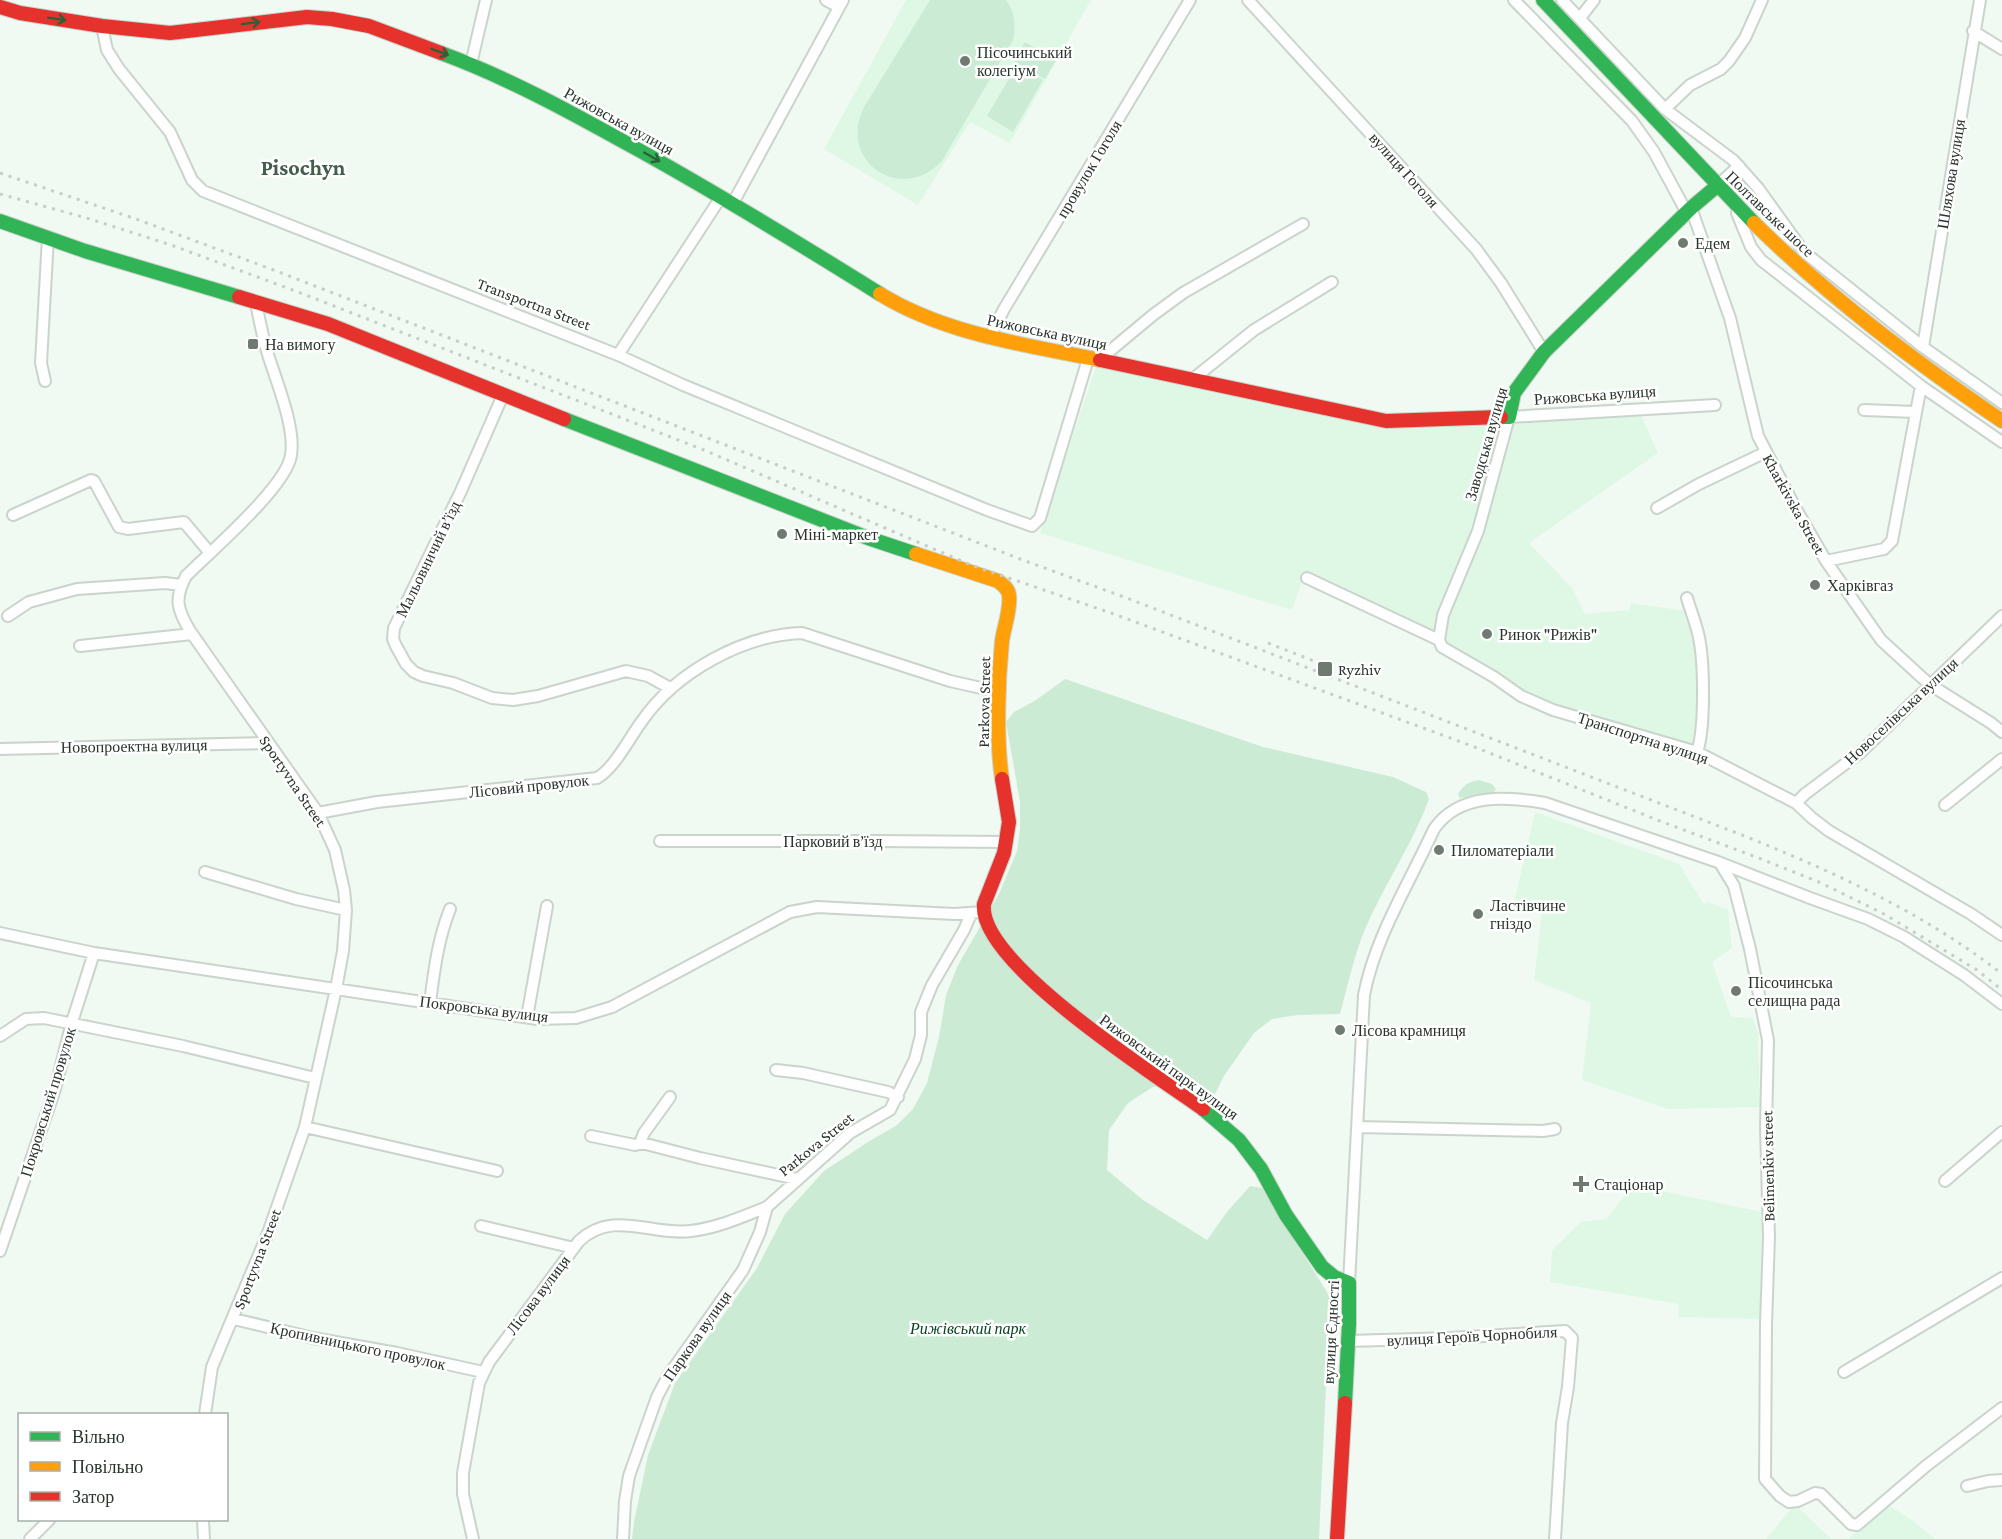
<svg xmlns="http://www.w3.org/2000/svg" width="2002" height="1539" viewBox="0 0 2002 1539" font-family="'Crimson Pro',serif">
<rect width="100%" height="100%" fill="#f0faf2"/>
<path fill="#dff8e5" d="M 906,0 L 1091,0 L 1010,143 L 970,122 L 918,205 L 824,149 Z
M 1096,366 L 1389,428 L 1639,410 L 1658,453 L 1529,543 L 1572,588 L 1585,614 L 1629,610 L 1631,603 L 1687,611 L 1693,625 L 1699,689 L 1698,741 L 1691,745 L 1553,703 L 1518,688 L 1383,614 L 1302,581 L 1292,610 L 1040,533 Z
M 1535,812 L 1679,864 L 1704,904 L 1708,902 L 1728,910 L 1732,948 L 1712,962 L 1731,1017 L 1753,1018 L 1758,1033 L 1760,1107 L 1668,1109 L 1582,1080 L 1591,1003 L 1534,980 L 1542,910 L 1514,903 Z
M 1633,1185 L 1762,1212 L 1760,1319 L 1678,1317 L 1679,1304 L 1550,1282 L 1552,1250 L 1581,1222 L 1606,1219 Z
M 1885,1503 L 1912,1520 L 1935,1539 L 1849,1539 Z
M 1795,1504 L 1831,1539 L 1766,1539 Z"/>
<path fill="#ccebd4" d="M 930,0 L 1006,0 C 1015,12 1016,25 1013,40 L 942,161 C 901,205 837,161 864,107 Z
M 1025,42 L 1056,60 L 1045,79 L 1013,61 Z
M 1017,65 L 1043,80 L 1013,132 L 987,116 Z
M 1065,679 L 1263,747 L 1393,777 L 1426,792 L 1429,799 C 1414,840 1390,876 1371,916 C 1356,946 1349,981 1340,1014 L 1298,1015 L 1272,1019 L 1254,1033 L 1224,1076 L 1215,1094 L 1183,1084 L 1153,1087 L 1128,1103 L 1109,1130 L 1107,1170 L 1143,1200 L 1207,1240 L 1227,1212 L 1250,1186 L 1262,1188 L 1330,1297 L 1319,1539 L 632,1539 L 634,1522 L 648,1455 L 675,1383 L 757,1268 L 785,1214 L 824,1171 L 868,1142 L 897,1125 L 913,1109 L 927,1083 L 939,1037 L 946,995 L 958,965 L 999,894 L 1017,851 L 1020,829 L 1020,802 L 1006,722 L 1014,712 L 1036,700 Z
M 1479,780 L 1492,784 L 1496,789 L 1494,792 L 1460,798 L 1458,795 C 1462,785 1469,782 1479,780 Z"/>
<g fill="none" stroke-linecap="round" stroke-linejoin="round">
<g stroke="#cad4cc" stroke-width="14">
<path id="street" d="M 826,0 L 839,7
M 1248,0 L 1476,249 L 1501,283 L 1544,352
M 1514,0 L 1632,121 L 1654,152 L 1687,213
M 1562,0 L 1665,109 L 1733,160 L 1758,188 L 1804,252 L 1923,347 L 2002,403
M 1580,18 L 1594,0
M 102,26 L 107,50 L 119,69 L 170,132 L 192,180 L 203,191 L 618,355 L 683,385 L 987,510 L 1032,526 L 1040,518 L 1088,359
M 1973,31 L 2002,49
M 471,64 L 486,0
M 1665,109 L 1690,85 L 1721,69 L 1729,61 L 1745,38 L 1762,0
M 1717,186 L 1739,166
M 733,203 L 843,0
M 1691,208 L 1730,318 L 1758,436 L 1796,509 L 1826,561 L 1881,640 L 1929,684 L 1991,723 L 2002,732
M 1737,213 L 1751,247 L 1761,260 L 1921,386 L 2002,442
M 989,338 L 1004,309 L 1190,0
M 1923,347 L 1980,0
M 618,355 L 721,197
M 1099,360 L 1153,315 L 1183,293 L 1303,224
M 1193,379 L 1254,330 L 1332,282
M 45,381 L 41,363 L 48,237
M 503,395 L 461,491 L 394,628 L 393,639 L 396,646 L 406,664 L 414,672 L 423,676 L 453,683 L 492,698 L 513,700 L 538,696 L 626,671 L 648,676 L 670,688
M 1864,410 L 1916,412
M 1657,508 L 1699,484 L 1766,452
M 13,515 L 91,480 L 94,481 L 119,527 L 128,529 L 184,522 L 210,553
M 1826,561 L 1884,549 L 1892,541 L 1921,386
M 1307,578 L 1439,640 L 1442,647 L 1494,677 L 1521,696 L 1553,710 L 1697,752 L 1796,803 L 1812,818 L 1829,831 L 1971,914 L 2002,935
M 1687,598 C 1691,612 1698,628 1700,643 C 1704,668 1705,730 1697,752
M 8,616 L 29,602 L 77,589 L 165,583 L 181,585
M 1439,640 L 1443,615 L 1478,531 L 1509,417 L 1715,405
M 80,646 L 192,634
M 0,749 L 268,743
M 1796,803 L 1805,794 L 1861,752 L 2002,616
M 1945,805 L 2002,759
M 318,813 L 377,802 L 597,778 C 614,769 630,737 642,721 C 676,672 743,635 802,633 L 950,681 L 999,692
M 660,841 L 877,841 L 1007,842
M 1720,863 L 1734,886 L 1750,949 L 1768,1040 L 1766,1127 L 1769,1237 L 1766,1324 L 1765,1479 L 1780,1496 L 1789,1502 L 1798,1501 L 1815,1493 L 1821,1494 L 1851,1524 L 1857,1525 L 1926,1466 L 2002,1408
M 205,872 L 296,899 L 346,910
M 0,933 L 94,953 L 537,1019 L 576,1018 L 612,1007 L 790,912 L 817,907 L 954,914 L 983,912
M 430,1003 C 434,971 438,939 450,909
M 527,1017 L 547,906
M 0,1036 L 26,1019 L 44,1018 L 183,1046 L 315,1078
M 776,1070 L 803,1073 L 888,1092 L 898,1097
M 305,1127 L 497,1171
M 1358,1127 L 1543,1131 L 1555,1129
M 591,1136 L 635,1145 L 642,1143 L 700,1158 L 797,1179
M 640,1143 L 644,1133 L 670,1097
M 1945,1181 L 2002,1132
M 481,1226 L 574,1248
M 0,1251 L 55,1089 L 72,1022 L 94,953
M 1349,1283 L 1364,995 C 1375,937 1410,882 1434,829 C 1459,793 1506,796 1545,803 L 1718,862 L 1810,898 L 1868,919 L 1904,937 L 1964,975 L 2002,1004
M 234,1319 L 313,1338 L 397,1353 L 483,1372
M 1348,1341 L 1451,1338 L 1565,1331 L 1572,1338 L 1568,1387 L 1562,1423 L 1555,1539
M 1844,1372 L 2002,1278
M 205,1414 L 212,1367 L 268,1233 L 305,1127 L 336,989 L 343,951 L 346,910 L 344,890 L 335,850 L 318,813 L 190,631 C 177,609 174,599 186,576 C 211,551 287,486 291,455 C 296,426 274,376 266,348 C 262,333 259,318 256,303
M 1967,1486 L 1988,1481 L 2002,1480
M 203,1520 L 204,1539
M 30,1539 L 49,1520
M 473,1539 L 463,1494 L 463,1473 L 479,1383 L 489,1362 L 579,1241 C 613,1209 651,1236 691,1231 C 717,1228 742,1217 767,1207
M 623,1539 L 625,1501 L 629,1476 L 657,1397 L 668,1376 L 743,1270 L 760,1232 L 767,1207 L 850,1133 L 890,1110 L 915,1059 L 921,1035 L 921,1012 L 932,985 L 964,930 L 971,914"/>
</g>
<g stroke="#cad4cc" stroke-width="16">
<path id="fast" d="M 1543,0 L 1754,223
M 441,53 C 509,78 574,114 637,149 C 720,195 800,244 880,294
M 0,221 L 85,251 L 239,297
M 1501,417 L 1509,417 L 1514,393 L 1544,352 L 1691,208 L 1717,186
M 564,419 L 868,538 L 916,554
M 1203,1109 L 1239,1140 L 1261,1169 L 1286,1215 L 1322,1267 L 1334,1277 L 1349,1283 L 1349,1324 L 1345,1403"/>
</g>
<g stroke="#cad4cc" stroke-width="16">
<path id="slow" d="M 1754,223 C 1830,298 1914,361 2002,421
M 880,294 C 945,334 1026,345 1100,360
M 916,554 L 998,581 C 1003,585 1008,588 1009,595 C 1011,609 1004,627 1002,641 C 998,681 996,739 1002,779"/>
</g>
<g stroke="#cad4cc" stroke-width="16">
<path id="jam" d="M 0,7 L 20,13 L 102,26 L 170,33 L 307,17 L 332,19 L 369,26 L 441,53
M 239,297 L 328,324 L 564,419
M 1100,360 L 1386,421 L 1501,417
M 1002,779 L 1009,822 L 1004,853 L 984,904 C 977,962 1157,1076 1203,1109
M 1337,1539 L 1345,1403"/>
</g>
<use href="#street" stroke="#fdfefd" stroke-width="10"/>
<use href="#fast" stroke="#30b455" stroke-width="14"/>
<use href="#slow" stroke="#ff9f0a" stroke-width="14"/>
<use href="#jam" stroke="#e5322d" stroke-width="14"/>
<path stroke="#c9ccca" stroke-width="3" stroke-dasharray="3 6" stroke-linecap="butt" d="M 0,173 L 136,219 L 271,269 L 1020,559 L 1124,597 L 1742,835 C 1834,872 1924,913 2002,974
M 0,194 L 90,219 L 171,245 L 298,292 L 704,450 L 971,565 L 1111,613 L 1472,746 L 1660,821 L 1756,857 L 1819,882 L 1884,914 L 1977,970 L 2002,990
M 1268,643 L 1324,665"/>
</g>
<defs><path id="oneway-shaft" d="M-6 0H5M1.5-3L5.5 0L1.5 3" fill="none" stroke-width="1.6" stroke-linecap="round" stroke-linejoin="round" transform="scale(1.5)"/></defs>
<g stroke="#2b613a">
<use href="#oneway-shaft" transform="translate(57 19) rotate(9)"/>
<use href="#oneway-shaft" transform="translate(251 23) rotate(-7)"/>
<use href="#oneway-shaft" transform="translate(440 52) rotate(20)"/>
<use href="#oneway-shaft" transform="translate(652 157) rotate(30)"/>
</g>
<g fill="#6f7a71" stroke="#fff" stroke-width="2">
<circle cx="965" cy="61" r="6"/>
<circle cx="1683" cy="243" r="6"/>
<rect x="247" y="338" width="12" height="12" rx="3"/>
<circle cx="782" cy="534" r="6"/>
<circle cx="1815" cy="585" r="6"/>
<circle cx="1487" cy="634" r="6"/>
<rect x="1317" y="661" width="16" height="16" rx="3"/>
<circle cx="1439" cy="850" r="6"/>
<circle cx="1478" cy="914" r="6"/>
<circle cx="1736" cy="991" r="6"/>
<circle cx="1340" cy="1030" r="6"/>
<path d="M1578 1175h6v6h6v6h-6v6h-6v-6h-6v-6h6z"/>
</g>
<g text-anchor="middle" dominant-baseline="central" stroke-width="5" stroke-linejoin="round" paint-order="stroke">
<g font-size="16" fill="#29352c" stroke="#fff" text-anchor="start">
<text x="977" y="52">Пісочинський<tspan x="977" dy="18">колегіум</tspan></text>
<text x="1695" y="243">Едем</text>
<text x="265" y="344">На вимогу</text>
<text x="794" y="534">Міні-маркет</text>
<text x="1827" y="585">Харківгаз</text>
<text x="1499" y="634">Ринок "Рижів"</text>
<text x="1338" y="669">Ryzhiv</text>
<text x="1451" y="850">Пиломатеріали</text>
<text x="1490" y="905">Ластівчине<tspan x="1490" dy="18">гніздо</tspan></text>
<text x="1748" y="982">Пісочинська<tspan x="1748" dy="18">селищна рада</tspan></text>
<text x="1352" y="1030">Лісова крамниця</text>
<text x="1594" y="1184">Стаціонар</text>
</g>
<g font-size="16" fill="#29352c" stroke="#fff">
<text transform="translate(619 121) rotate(29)">Рижовська вулиця</text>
<text transform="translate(1089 169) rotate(-59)">провулок Гоголя</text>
<text transform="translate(1404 170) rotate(48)">вулиця Гоголя</text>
<text transform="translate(1951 174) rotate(-81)">Шляхова вулиця</text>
<text transform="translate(1770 214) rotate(44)">Полтавське шосе</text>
<text transform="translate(534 304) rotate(21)">Transportna Street</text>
<text transform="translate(1047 332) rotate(12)">Рижовська вулиця</text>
<text transform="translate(1595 395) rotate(-4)">Рижовська вулиця</text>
<text transform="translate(1486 444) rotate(-74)">Заводська вулиця</text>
<text transform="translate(1794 504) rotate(61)">Kharkivska Street</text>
<text transform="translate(428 559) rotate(-64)">Мальовничий в’їзд</text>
<text transform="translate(984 702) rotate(-89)">Parkova Street</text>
<text transform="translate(1901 711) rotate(-43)">Новоселівська вулиця</text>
<text transform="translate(1643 738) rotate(18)">Транспортна вулиця</text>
<text transform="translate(134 746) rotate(-1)">Новопроектна вулиця</text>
<text transform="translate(293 781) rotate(56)">Sportyvna Street</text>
<text transform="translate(529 786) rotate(-6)">Лісовий провулок</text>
<text x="833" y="841">Парковий в’їзд</text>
<text transform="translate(484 1009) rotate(7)">Покровська вулиця</text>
<text transform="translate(1169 1067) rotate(36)">Рижовський парк вулиця</text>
<text transform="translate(48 1102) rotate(-73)">Покровський провулок</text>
<text transform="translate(816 1144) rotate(-39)">Parkova Street</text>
<text transform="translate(1768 1166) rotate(-91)">Belimenkiv street</text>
<text transform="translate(257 1259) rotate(-69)">Sportyvna Street</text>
<text transform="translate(538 1295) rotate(-53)">Лісова вулиця</text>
<text transform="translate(1331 1332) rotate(-87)">вулиця Єдності</text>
<text transform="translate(697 1336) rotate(-55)">Паркова вулиця</text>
<text transform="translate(1472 1336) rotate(-3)">вулиця Героїв Чорнобиля</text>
<text transform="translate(358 1346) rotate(12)">Кропивницького провулок</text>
</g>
<g font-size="16" font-style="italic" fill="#074221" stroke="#fff">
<text x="968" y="1328">Рижівський парк</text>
</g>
<g font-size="22" font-weight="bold" fill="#425d49" stroke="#fff">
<text x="303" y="167">Pisochyn</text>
</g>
</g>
<rect x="18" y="1413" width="210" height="108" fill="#ffffff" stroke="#a9aeab" stroke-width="1.5"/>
<rect x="30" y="1432" width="30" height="9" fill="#30b455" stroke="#a9aeab" stroke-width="1.5"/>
<text x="72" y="1443" font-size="18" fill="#29352c">Вільно</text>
<rect x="30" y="1462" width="30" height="9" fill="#ff9f0a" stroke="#a9aeab" stroke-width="1.5"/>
<text x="72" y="1473" font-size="18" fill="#29352c">Повільно</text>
<rect x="30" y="1492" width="30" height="9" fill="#e5322d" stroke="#a9aeab" stroke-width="1.5"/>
<text x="72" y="1503" font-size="18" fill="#29352c">Затор</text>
</svg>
